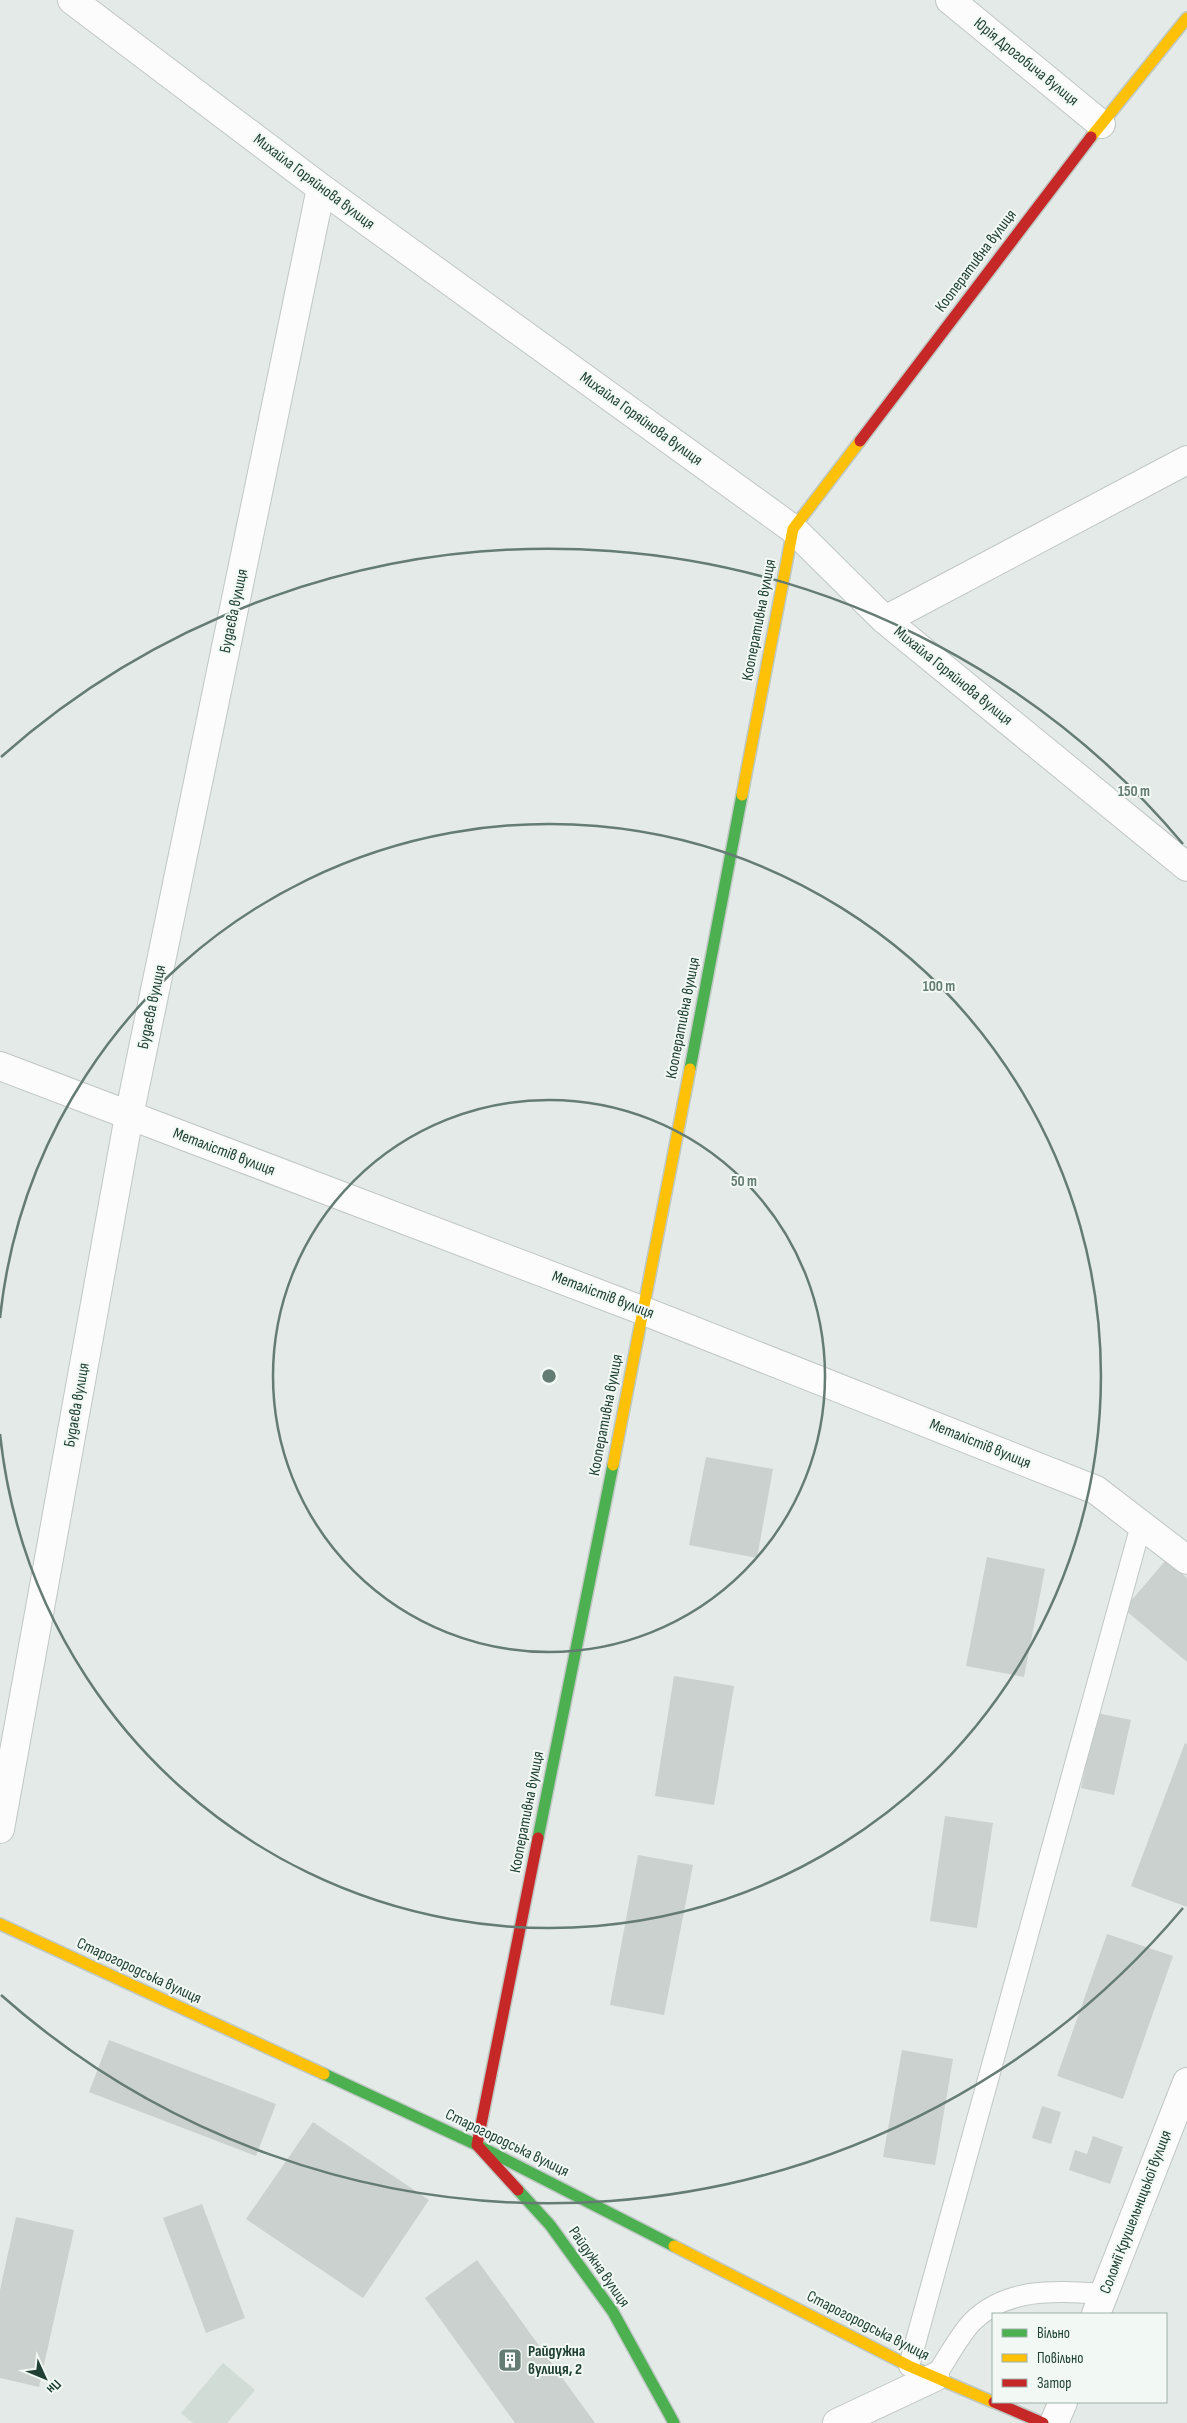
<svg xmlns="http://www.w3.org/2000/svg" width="1187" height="2423" viewBox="0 0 1187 2423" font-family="'Sofia Sans Condensed',sans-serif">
<rect width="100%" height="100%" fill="#e4eae7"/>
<path fill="#d1dcd7" d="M 223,2363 L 255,2390 L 227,2423 L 193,2423 L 181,2413 Z"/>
<path fill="#cbd1ce" d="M 706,1457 L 773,1469 L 757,1558 L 689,1545 Z
M 987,1557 L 1045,1569 L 1024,1677 L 966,1666 Z
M 1166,1560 L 1187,1578 L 1187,1662 L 1124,1609 Z
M 674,1676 L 734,1686 L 714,1805 L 655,1796 Z
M 1097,1713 L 1131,1720 L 1114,1795 L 1081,1788 Z
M 1185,1743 L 1187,1744 L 1187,1907 L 1131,1886 Z
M 945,1816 L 993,1823 L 977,1928 L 930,1921 Z
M 638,1855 L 693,1865 L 664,2015 L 610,2005 Z
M 1107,1934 L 1173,1956 L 1123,2099 L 1057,2076 Z
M 109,2040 L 276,2104 L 256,2156 L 89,2092 Z
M 902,2050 L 953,2059 L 935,2165 L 883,2157 Z
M 1042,2106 L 1061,2112 L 1051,2144 L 1032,2138 Z
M 313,2122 L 429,2200 L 363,2298 L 246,2219 Z
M 1093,2136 L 1123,2147 L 1110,2184 L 1069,2170 L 1075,2150 L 1087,2154 Z
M 202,2204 L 245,2318 L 206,2333 L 163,2218 Z
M 16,2217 L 74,2230 L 39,2387 L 0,2378 L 0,2290 Z
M 477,2260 L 595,2423 L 515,2423 L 425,2298 Z"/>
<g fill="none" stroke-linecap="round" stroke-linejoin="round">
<g stroke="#c1c7c4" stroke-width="22">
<path id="lane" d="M 909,2366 L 1141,1525
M 935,2377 C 947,2359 958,2337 972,2322 C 1008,2286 1059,2291 1104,2294"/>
</g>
<g stroke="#c1c7c4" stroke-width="30">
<path id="street" d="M 72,0 L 321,188 L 793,529 L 885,620 L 1187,867
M 950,0 L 1101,124
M 885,620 L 1187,460
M 0,1066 L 644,1311 L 1096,1490 L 1187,1560
M 0,1829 L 129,1116 L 321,188
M 1096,2314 L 1187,2082
M 837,2423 L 935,2377
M 1054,2423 L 1063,2402"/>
</g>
<g stroke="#bfc8c4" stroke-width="14">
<path id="fast" d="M 690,1069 L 742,795
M 538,1838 L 613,1465
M 324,2074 L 477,2145 L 674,2246
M 518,2190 L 550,2225 L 613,2312 L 674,2423"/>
</g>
<g stroke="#bfc8c4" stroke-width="14">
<path id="slow" d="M 1091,137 L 1187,18
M 742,795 L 793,529 L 860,441
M 613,1465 L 690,1069
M 0,1924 L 324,2074
M 674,2246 L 909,2366 L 993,2402"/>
</g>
<g stroke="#bfc8c4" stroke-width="14">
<path id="jam" d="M 860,441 L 1091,137
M 518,2190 L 477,2145 L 538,1838
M 994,2402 L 1043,2423"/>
</g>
<use href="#lane" stroke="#fbfcfb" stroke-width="20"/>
<use href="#street" stroke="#fbfcfb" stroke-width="28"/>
<use href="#fast" stroke="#4caf50" stroke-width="11"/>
<use href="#slow" stroke="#ffc107" stroke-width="11"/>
<use href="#jam" stroke="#c62828" stroke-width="11"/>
</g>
<g fill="none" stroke="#657c74" stroke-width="2.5">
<circle cx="549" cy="1376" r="276"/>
<path d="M0 1318A552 552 0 1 1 0 1434"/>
<path d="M1183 1908A827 827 0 0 1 1 1995M1 757A827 827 0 0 1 1183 844"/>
</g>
<defs>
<g id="building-square" transform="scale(1.25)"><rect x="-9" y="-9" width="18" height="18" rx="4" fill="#657c74" stroke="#f2f9f5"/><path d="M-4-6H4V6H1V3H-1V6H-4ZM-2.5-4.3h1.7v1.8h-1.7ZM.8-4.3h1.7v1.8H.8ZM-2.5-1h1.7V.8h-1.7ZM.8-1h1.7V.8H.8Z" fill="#fff"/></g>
</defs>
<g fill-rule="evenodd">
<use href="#building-square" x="510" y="2360"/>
</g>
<g text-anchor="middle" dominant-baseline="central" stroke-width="4" stroke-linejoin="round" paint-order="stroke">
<g font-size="16" fill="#204036" stroke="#f2f9f5">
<text transform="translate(1026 62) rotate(39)">Юрія Дрогобича вулиця</text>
<text transform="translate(314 182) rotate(37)">Михайла Горяйнова вулиця</text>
<text transform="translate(976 261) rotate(-53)">Кооперативна вулиця</text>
<text transform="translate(641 419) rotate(36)">Михайла Горяйнова вулиця</text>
<text transform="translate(234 611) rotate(-78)">Будаєва вулиця</text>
<text transform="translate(759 620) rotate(-79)">Кооперативна вулиця</text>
<text transform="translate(953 676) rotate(39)">Михайла Горяйнова вулиця</text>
<text transform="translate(152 1007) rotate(-78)">Будаєва вулиця</text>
<text transform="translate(683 1018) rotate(-79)">Кооперативна вулиця</text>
<text transform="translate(224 1152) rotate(21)">Металістів вулиця</text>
<text transform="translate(603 1295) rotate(21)">Металістів вулиця</text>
<text transform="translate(77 1405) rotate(-80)">Будаєва вулиця</text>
<text transform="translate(606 1415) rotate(-79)">Кооперативна вулиця</text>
<text transform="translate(980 1444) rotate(22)">Металістів вулиця</text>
<text transform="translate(527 1812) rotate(-79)">Кооперативна вулиця</text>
<text transform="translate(139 1971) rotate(25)">Старогородська вулиця</text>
<text transform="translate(507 2143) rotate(26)">Старогородська вулиця</text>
<text transform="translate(1136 2212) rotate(-69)">Соломії Крушельницької вулиця</text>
<text transform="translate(599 2267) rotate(55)">Райдужна вулиця</text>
<text transform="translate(868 2326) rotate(27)">Старогородська вулиця</text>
</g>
<g font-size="16" font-weight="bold" fill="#204036" stroke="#f2f9f5" text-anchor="start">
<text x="528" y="2351">Райдужна<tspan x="528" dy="18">вулиця, 2</tspan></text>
</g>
</g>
<circle cx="549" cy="1376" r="8" fill="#657c74" stroke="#f2f9f5" stroke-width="2.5"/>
<g font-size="15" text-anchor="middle" font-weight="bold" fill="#657c74" stroke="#f2f9f5" stroke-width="4" stroke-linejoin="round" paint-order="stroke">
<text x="1134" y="796">150 m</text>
<text x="939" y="991">100 m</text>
<text x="744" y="1186">50 m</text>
</g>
<rect x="992" y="2313" width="175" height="90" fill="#f2f9f5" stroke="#9eafa9"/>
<rect x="1002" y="2329" width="25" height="8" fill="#4caf50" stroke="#9eafa9"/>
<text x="1037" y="2338" font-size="15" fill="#204036">Вільно</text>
<rect x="1002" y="2354" width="25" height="8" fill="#ffc107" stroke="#9eafa9"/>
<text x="1037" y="2363" font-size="15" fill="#204036">Повільно</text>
<rect x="1002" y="2379" width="25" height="8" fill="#c62828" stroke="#9eafa9"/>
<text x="1037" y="2388" font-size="15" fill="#204036">Затор</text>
<g transform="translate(45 2378) rotate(134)" stroke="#f2f9f5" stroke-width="4" paint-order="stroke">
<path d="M0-4L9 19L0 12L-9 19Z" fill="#204036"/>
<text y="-8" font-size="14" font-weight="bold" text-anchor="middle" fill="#204036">Пн</text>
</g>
</svg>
